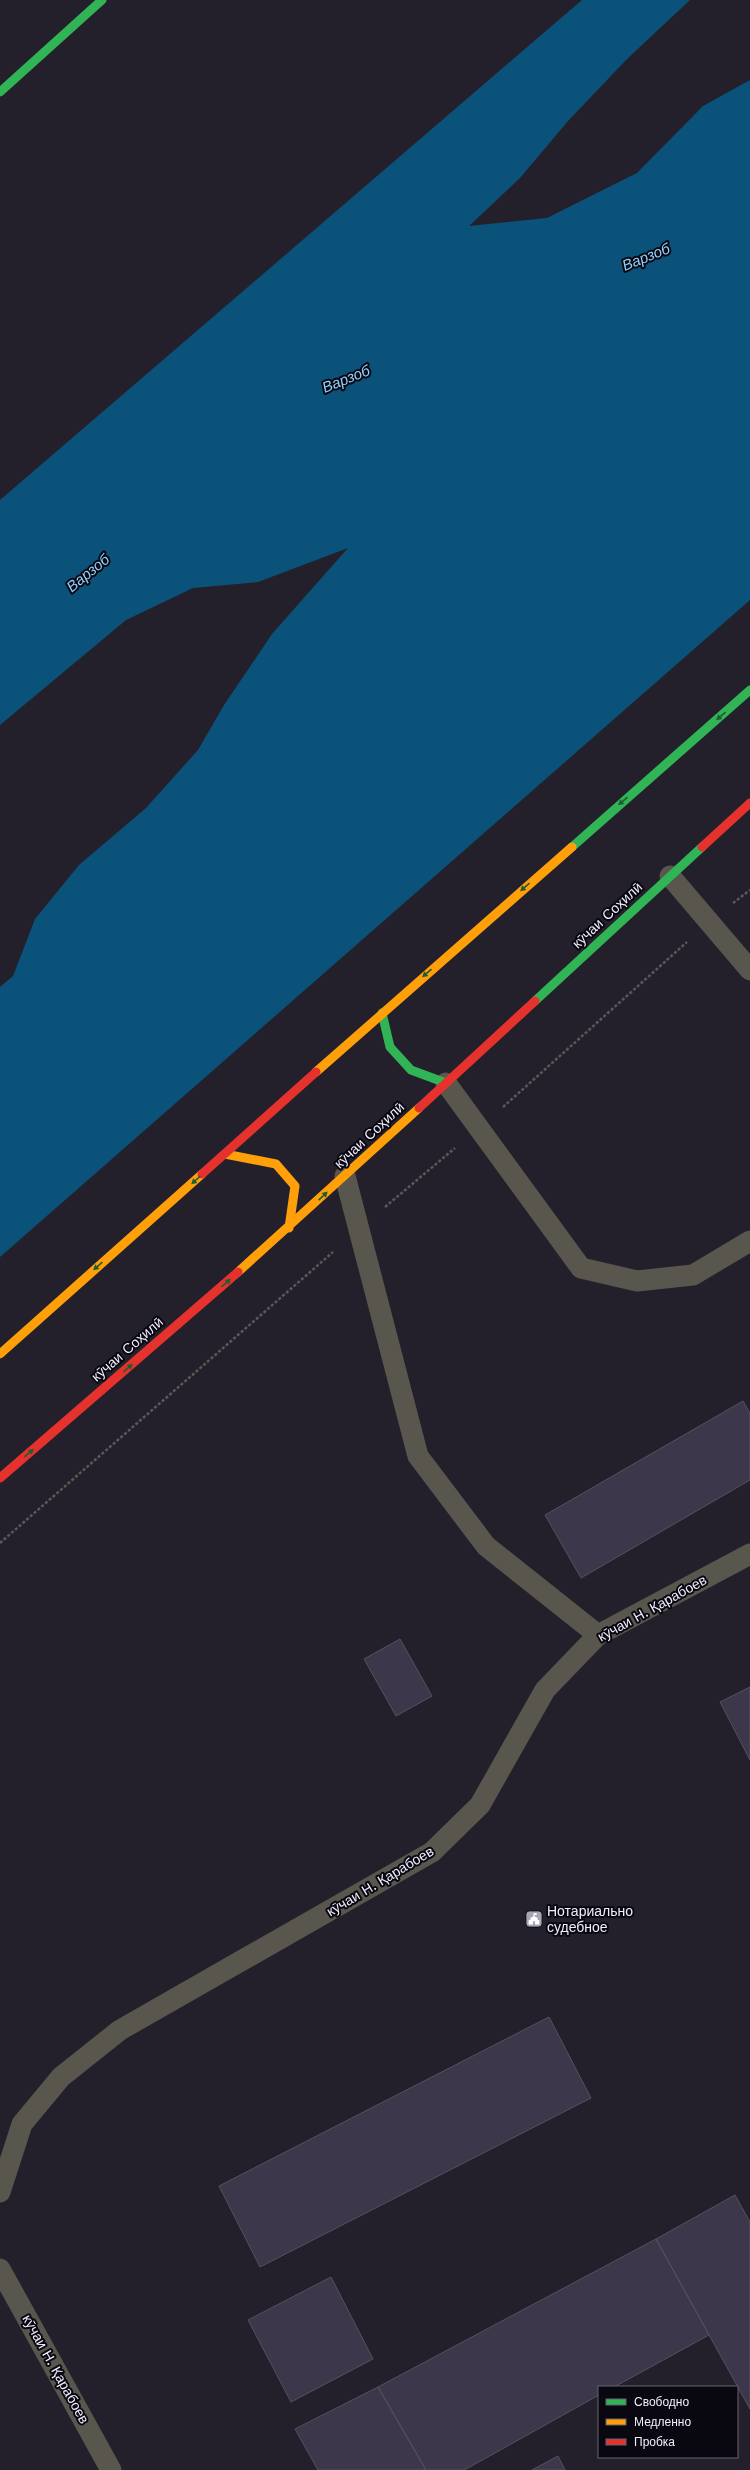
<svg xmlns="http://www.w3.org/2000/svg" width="750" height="2470" viewBox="0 0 750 2470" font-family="'Work Sans',sans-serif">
<rect width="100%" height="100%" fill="#23202c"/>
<path fill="#0b527b" d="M 582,0 L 690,0 L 627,59 L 568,121 L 520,178 L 469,226 L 547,218 L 637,173 L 703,106 L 750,80 L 750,600 L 0,1257 L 0,987 L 13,976 L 35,919 L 79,865 L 146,808 L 198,750 L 224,705 L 272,634 L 348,548 L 258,582 L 193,588 L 126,620 L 0,725 L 0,500 Z"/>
<path fill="#3c374b" stroke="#54525c" d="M 743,1401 L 750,1413 L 750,1480 L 581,1578 L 545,1515 Z
M 400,1639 L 432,1696 L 396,1716 L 364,1659 Z
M 750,1687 L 750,1760 L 720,1702 Z
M 549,2017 L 591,2098 L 260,2267 L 219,2186 Z
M 735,2195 L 750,2222 L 750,2409 L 656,2239 Z
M 656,2239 L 709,2335 L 614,2387 L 599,2387 L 599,2395 L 468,2468 L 463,2470 L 426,2470 L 378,2387 Z
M 331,2277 L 373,2359 L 291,2402 L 248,2320 Z
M 378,2387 L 426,2470 L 318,2470 L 295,2429 Z
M 558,2456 L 565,2470 L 532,2470 Z"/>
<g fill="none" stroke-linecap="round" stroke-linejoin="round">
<path stroke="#5b5856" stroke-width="2.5" stroke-dasharray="3 2" stroke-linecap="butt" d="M 733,903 L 750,890
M 503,1107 L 687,942
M 385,1207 L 455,1148
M 0,1543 L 333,1252"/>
<path stroke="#59564e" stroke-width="21" d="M 670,876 L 750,970
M 446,1083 L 581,1268 L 637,1281 L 693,1275 L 750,1241
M 345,1176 L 418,1456 L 486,1546 L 598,1635
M 0,2192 L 22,2124 L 61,2077 L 120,2030 L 432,1852 L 480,1805 L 545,1690 L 598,1635 L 750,1554
M 0,2269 L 111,2470"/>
<path stroke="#30b455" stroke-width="9" d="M 0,92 L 102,0
M 572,847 L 750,690
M 535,1001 L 702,847
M 382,1013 L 390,1047 L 411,1070 L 446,1083"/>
<path stroke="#ff9f0a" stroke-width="9" d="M 316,1072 L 572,847
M 225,1154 L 276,1164 L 295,1186 L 289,1228
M 238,1272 L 419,1108
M 0,1354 L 202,1174"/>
<path stroke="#e5322d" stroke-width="9" d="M 702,847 L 750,803
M 419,1108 L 535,1001
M 202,1174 L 316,1072
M 0,1478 L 238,1272"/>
</g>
<defs><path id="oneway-solid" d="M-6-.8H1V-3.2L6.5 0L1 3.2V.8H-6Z"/></defs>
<g fill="#1c5e33">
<use href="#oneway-solid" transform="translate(721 716) rotate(139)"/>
<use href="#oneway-solid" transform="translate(623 801) rotate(139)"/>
<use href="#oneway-solid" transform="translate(525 887) rotate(139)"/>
<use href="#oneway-solid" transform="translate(427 973) rotate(139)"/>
<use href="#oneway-solid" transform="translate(196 1180) rotate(138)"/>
<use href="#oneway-solid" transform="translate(323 1196) rotate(-43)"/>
<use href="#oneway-solid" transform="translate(98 1266) rotate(138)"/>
<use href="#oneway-solid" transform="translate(226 1283) rotate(-41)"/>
<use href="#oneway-solid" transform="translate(128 1368) rotate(-41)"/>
<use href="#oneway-solid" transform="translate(29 1453) rotate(-41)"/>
</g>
<defs>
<g id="civic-square" transform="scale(0.9)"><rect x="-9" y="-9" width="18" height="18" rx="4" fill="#a8a6b4" stroke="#090811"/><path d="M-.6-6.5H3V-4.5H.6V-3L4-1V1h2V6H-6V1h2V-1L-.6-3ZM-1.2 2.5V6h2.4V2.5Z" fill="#fff"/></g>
</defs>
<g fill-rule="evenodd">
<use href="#civic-square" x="534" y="1919"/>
</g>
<g text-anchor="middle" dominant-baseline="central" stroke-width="4" stroke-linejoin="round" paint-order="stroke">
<g font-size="14" fill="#f0eefd" stroke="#090811">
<text transform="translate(607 915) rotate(-43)">кӯчаи Соҳилӣ</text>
<text transform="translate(369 1135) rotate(-43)">кӯчаи Соҳилӣ</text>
<text transform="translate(127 1349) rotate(-41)">кӯчаи Соҳилӣ</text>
<text transform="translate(652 1608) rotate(-29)">кӯчаи Н. Қарабоев</text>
<text transform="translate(380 1881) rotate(-31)">кӯчаи Н. Қарабоев</text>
<text transform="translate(56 2369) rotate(61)">кӯчаи Н. Қарабоев</text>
</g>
<g font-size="14" fill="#f0eefd" stroke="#090811" text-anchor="start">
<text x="547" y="1911">Нотариально<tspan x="547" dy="16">судебное</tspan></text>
</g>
<g font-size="15" font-style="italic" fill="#91d0ff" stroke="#090811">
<text transform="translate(646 257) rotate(-22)">Варзоб</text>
<text transform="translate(346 379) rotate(-22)">Варзоб</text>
<text transform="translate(88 573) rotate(-39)">Варзоб</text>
</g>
</g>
<rect x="598" y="2386" width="140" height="72" fill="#090811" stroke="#65646f"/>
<rect x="606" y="2399" width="20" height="6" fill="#30b455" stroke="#65646f"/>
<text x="634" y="2406" font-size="12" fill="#f0eefd">Свободно</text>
<rect x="606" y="2419" width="20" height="6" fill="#ff9f0a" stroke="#65646f"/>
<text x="634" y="2426" font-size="12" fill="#f0eefd">Медленно</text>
<rect x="606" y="2439" width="20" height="6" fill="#e5322d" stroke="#65646f"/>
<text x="634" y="2446" font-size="12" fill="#f0eefd">Пробка</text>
</svg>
